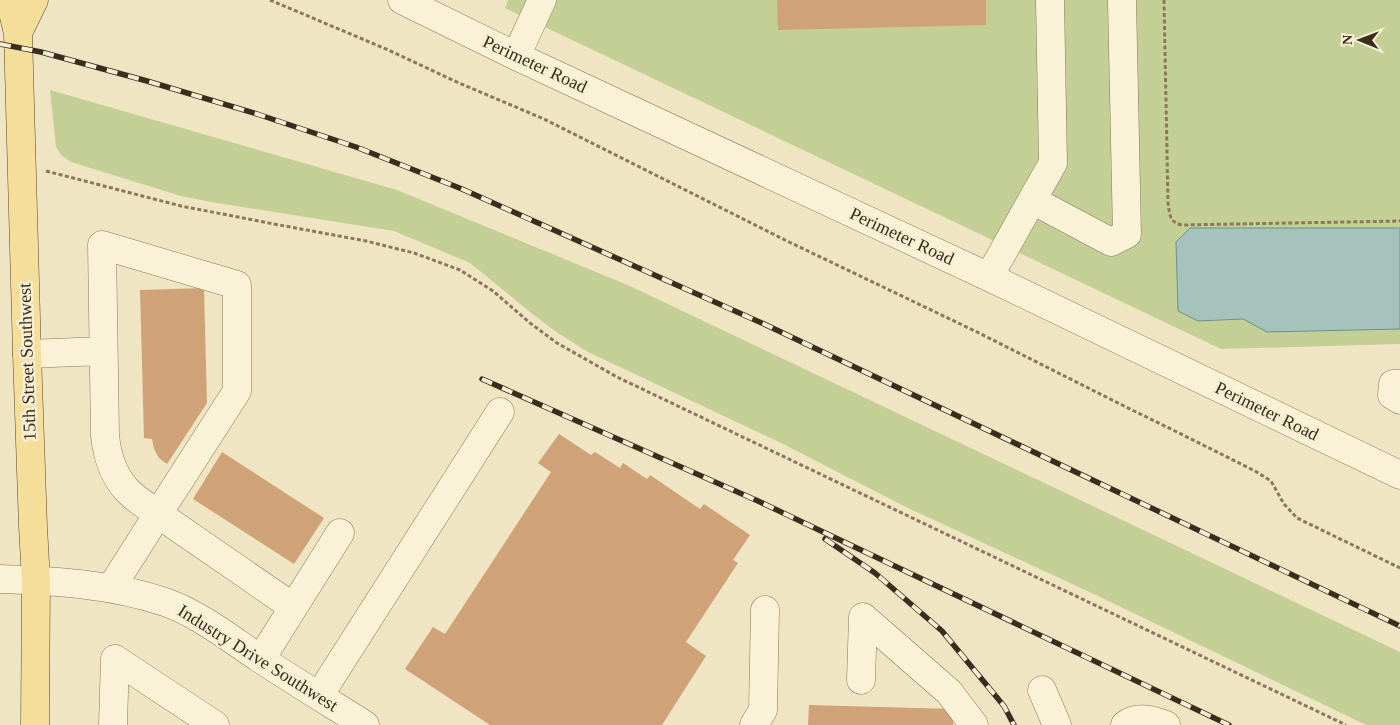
<svg xmlns="http://www.w3.org/2000/svg" width="1400" height="725" viewBox="0 0 1400 725" font-family="'Times New Roman',serif">
<rect width="100%" height="100%" fill="#f0e5c3"/>
<path fill="#c4cf96" d="M 508,0 L 1400,0 L 1400,344 L 1221,349 L 505,8 Z
M 50,90 L 397,190 L 630,286 L 1400,652 L 1400,725 L 1366,725 L 1098,596 L 908,508 L 781,443 L 588,352 L 555,331 L 535,316 L 470,263 L 394,231 L 211,202 L 181,196 L 71,162 L 61,155 L 56,147 Z"/>
<path fill="#a5c3bc" stroke="#6c918a" d="M 1190,228 L 1400,228 L 1400,329 L 1267,332 L 1243,319 L 1198,321 L 1178,311 L 1176,242 Z"/>
<path fill="#d0a277" d="M 777,0 L 986,0 L 986,25 L 778,30 Z
M 204,288 L 207,403 L 167,464 L 159,458 L 154,449 L 152,439 L 144,438 L 140,290 Z
M 559,434 L 591,455 L 595,452 L 620,468 L 623,463 L 647,479 L 650,475 L 700,509 L 704,504 L 750,535 L 733,560 L 738,563 L 686,642 L 706,656 L 662,725 L 490,725 L 405,669 L 433,627 L 445,634 L 551,472 L 538,463 Z
M 222,452 L 324,518 L 294,564 L 193,499 Z
M 809,705 L 954,709 L 953,725 L 808,725 Z"/>
<g fill="none" stroke-linecap="round" stroke-linejoin="round">
<g stroke="#8b7759" stroke-width="29">
<path id="minor" d="M 402,0 L 516,56 L 989,277 L 1400,475
M 516,56 L 542,0
M 1032,200 L 1053,163 L 1050,0
M 989,277 L 1032,200 L 1111,242 L 1127,234 L 1122,0
M 27,354 L 103,351
M 1400,384 L 1393,384 L 1392,395 L 1400,400
M 0,579 C 56,581 111,584 165,602 C 199,614 229,638 259,658 C 294,681 330,703 365,725
M 111,588 L 158,514 C 150,508 140,502 132,495 C 115,480 107,457 105,435 L 102,245 L 237,285 L 237,391 L 158,514 L 293,607
M 115,659 L 215,725
M 261,659 L 340,533
M 861,680 L 863,617 L 949,692 L 974,725
M 1042,690 L 1057,725
M 319,696 L 500,412
M 113,725 L 115,659
M 754,725 L 763,710 L 765,610
M 1125,725 C 1137,715 1153,720 1166,725"/>
</g>
<g stroke="#59442d" stroke-width="29">
<path id="major" d="M 10,0 L 18,33 L 27,354 L 33,527 L 36,580 L 35,725
M 18,33 L 34,0"/>
</g>
<path stroke="#8b7759" stroke-width="3" stroke-dasharray="4 2.5" stroke-linecap="butt" d="M 270,0 L 386,49 L 459,83 L 544,119 L 787,241 L 977,332 L 1128,408 L 1177,432 L 1255,471 L 1271,481 L 1284,504 L 1297,518 L 1400,568
M 1164,0 L 1168,203 C 1170,215 1169,222 1182,225 L 1400,221
M 46,171 L 181,206 L 274,224 L 366,241 L 414,253 L 460,270 L 493,291 L 530,323 L 557,343 L 617,377 L 1346,725"/>
<use href="#minor" stroke="#faf2d7" stroke-width="28"/>
<use href="#major" stroke="#f5de99" stroke-width="28"/>
<g stroke="#3a2d1e" stroke-width="5.5">
<path id="rail" d="M 0,44 L 41,52 L 147,81 L 257,114 L 356,147 L 462,189 L 764,324 L 1400,626
M 482,379 L 758,501 L 1229,725
M 825,539 L 875,573 L 942,631 L 1004,706 L 1014,725"/>
</g>
<use href="#rail" stroke="#f7efd3" stroke-width="4" stroke-dasharray="11" stroke-linecap="butt"/>
</g>
<g text-anchor="middle" dominant-baseline="central" stroke-width="5" stroke-linejoin="round" paint-order="stroke">
<g font-size="18" fill="#3a2d1e" stroke="#f7efd3">
<text transform="translate(535 64) rotate(25)">Perimeter Road</text>
<text transform="translate(902 236) rotate(25)">Perimeter Road</text>
<text transform="translate(27 362) rotate(-92)">15th Street Southwest</text>
<text transform="translate(1267 411) rotate(26)">Perimeter Road</text>
<text transform="translate(258 658) rotate(32)">Industry Drive Southwest</text>
</g>
</g>
<g transform="translate(1360 40) rotate(271)" stroke="#f7efd3" stroke-width="4" paint-order="stroke">
<path d="M0-4L9 19L0 12L-9 19Z" fill="#3a2d1e"/>
<text y="-8" font-size="14" font-weight="bold" text-anchor="middle" fill="#3a2d1e">N</text>
</g>
</svg>
